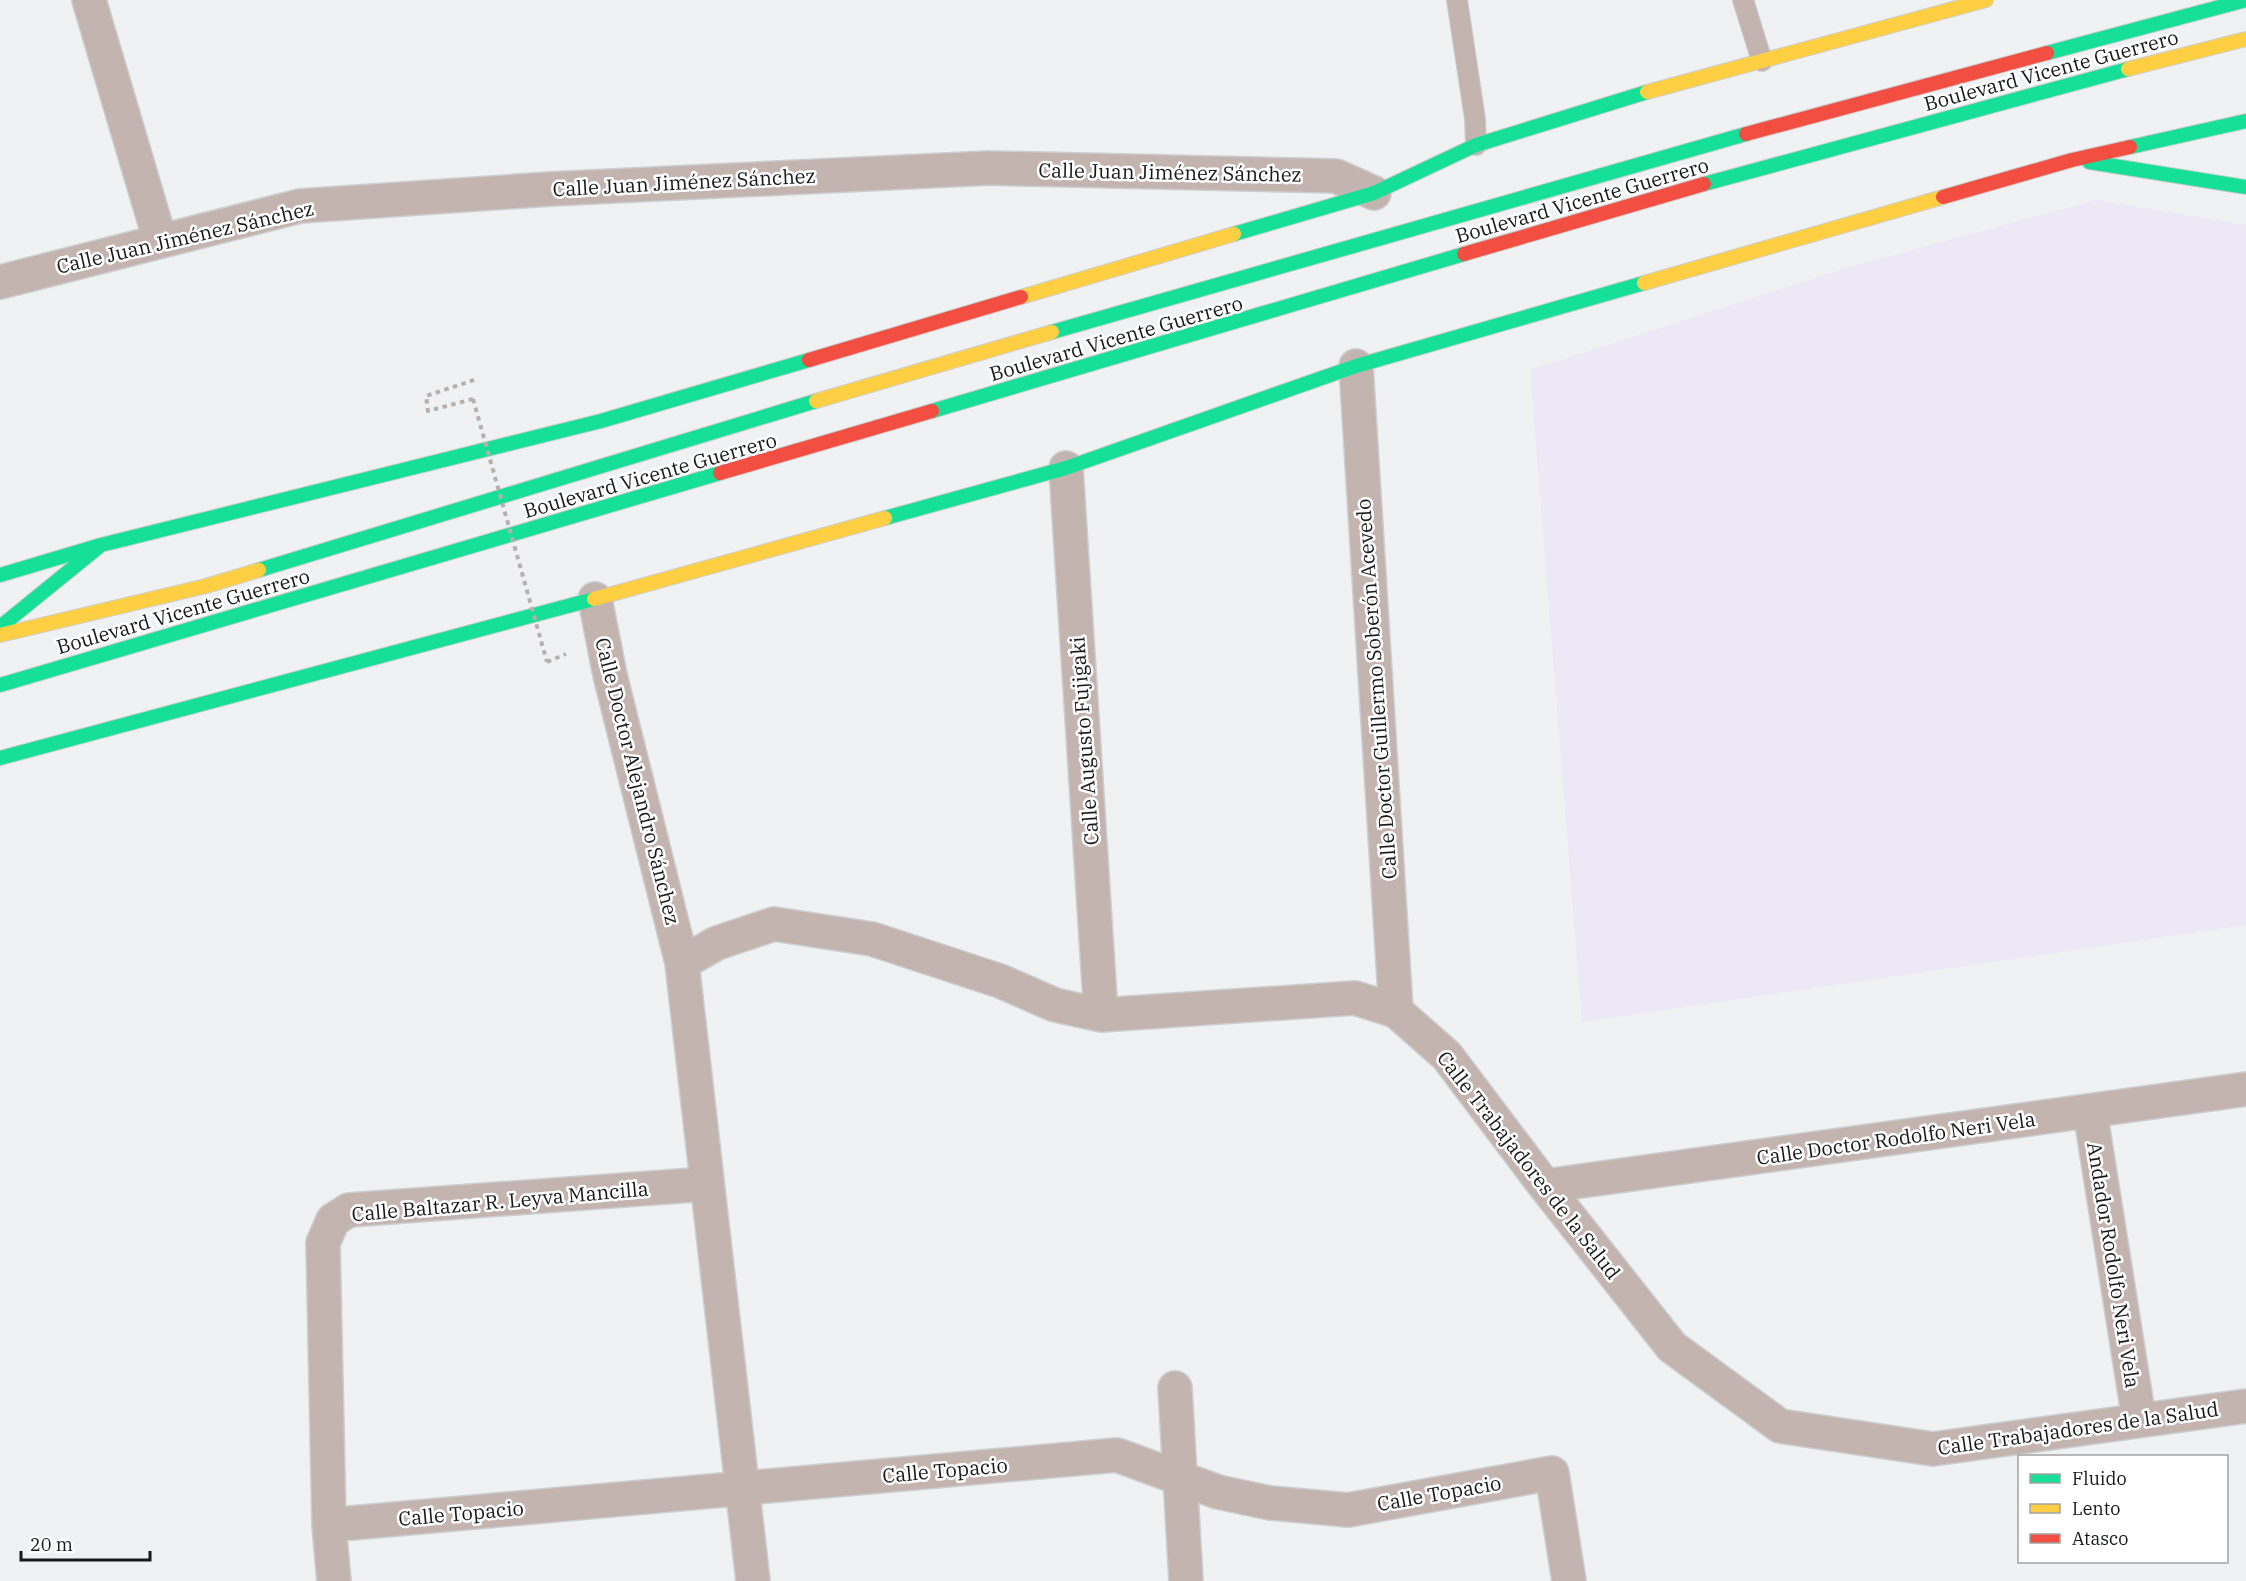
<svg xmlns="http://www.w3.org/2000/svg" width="2246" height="1581" viewBox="0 0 2246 1581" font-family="'IBM Plex Serif',serif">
<rect width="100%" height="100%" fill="#eff1f3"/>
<path fill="#ede8f5" d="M 2096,200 L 2246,225 L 2246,925 L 1582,1022 L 1530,370 L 1846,268 Z"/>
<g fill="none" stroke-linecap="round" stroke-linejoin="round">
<g stroke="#cdcecf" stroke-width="22">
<path id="lane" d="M 1457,0 L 1475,119 L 1476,145
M 1743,0 L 1762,61"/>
</g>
<g stroke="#cdcecf" stroke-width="36">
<path id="street" d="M 89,0 L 160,240
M 0,282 L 300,206 L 550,189 L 989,168 L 1336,176 L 1374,193
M 1356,366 L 1396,1011
M 1066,468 L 1101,1015
M 595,599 L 610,675 L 682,963 L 753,1581
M 682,963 L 717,943 L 774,924 L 872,939 L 1000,981 L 1055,1005 L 1101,1015 L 1355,998 L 1396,1011 L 1447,1056 L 1545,1186 L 1672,1347 L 1780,1426 L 1933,1449 L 2246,1406
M 2090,1111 L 2139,1419
M 1545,1186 L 2246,1089
M 1175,1388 L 1186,1581
M 329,1525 L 1117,1455 L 1218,1492 L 1270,1503 L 1348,1510 L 1552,1473 L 1569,1581
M 334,1581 L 329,1525 L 323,1243 L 333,1220 L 349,1210 L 707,1184"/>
</g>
<g stroke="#cdcecf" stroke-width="16">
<path id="fast" d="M 2047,53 L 2246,0
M 2130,147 L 2246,121
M 2089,162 L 2246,187
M 1704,184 L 2128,69
M 1234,234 L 1374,193 L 1476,145 L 1647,92
M 1052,332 L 1746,134
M 932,411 L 1464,254
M 885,518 L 1066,468 L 1356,366 L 1644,283
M 259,570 L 816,401
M 0,575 L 101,545 L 601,421 L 809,360
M 0,627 L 101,545
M 0,685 L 720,473
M 0,758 L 594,599"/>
</g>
<g stroke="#cdcecf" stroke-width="16">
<path id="slow" d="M 2128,69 L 2246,39
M 1647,92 L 1986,0
M 1644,283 L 1943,197
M 1021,297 L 1234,234
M 816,401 L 1052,332
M 594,599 L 885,518
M 0,635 L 206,586 L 259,570"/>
</g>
<g stroke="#cdcecf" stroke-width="16">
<path id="jam" d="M 1746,134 L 2047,53
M 1943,197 L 2072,160 L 2130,147
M 1464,254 L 1704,184
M 809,360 L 1021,297
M 720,473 L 932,411"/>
</g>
<path stroke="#b8b0ad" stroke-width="4" stroke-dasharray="4.5 4.5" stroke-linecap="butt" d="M 473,399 L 428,411 L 426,396 L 474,380
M 547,662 L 566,654"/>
<use href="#lane" stroke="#c3b4b0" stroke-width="20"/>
<use href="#street" stroke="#c3b4b0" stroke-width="33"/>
<use href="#fast" stroke="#16e098" stroke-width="14"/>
<use href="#slow" stroke="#ffcf43" stroke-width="14"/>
<use href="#jam" stroke="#f24e42" stroke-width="14"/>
<path stroke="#b8b0ad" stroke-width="4" stroke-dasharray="4.5 4.5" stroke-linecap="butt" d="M 473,399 L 547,662"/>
</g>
<g text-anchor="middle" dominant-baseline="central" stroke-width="5" stroke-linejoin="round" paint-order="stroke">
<g font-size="20" fill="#171819" stroke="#fff">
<text transform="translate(2051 70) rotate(-15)">Boulevard Vicente Guerrero</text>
<text transform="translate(1170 172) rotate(1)">Calle Juan Jiménez Sánchez</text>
<text transform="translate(684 182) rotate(-3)">Calle Juan Jiménez Sánchez</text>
<text transform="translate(1582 200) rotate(-16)">Boulevard Vicente Guerrero</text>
<text transform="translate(185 237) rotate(-13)">Calle Juan Jiménez Sánchez</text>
<text transform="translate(1116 338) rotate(-16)">Boulevard Vicente Guerrero</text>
<text transform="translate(650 475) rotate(-16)">Boulevard Vicente Guerrero</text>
<text transform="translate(183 611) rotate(-16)">Boulevard Vicente Guerrero</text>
<text transform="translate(1376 689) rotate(-94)">Calle Doctor Guillermo Soberón Acevedo</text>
<text transform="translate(1084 741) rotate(-94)">Calle Augusto Fujigaki</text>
<text transform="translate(638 781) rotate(76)">Calle Doctor Alejandro Sánchez</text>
<text transform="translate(1896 1138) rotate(-8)">Calle Doctor Rodolfo Neri Vela</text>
<text transform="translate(1529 1165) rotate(52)">Calle Trabajadores de la Salud</text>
<text transform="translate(500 1201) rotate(-5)">Calle Baltazar R. Leyva Mancilla</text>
<text transform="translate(2114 1265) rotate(81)">Andador Rodolfo Neri Vela</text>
<text transform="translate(2078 1428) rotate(-8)">Calle Trabajadores de la Salud</text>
<text transform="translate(945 1470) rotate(-5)">Calle Topacio</text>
<text transform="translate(1439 1493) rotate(-10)">Calle Topacio</text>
<text transform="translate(461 1513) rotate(-5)">Calle Topacio</text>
</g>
</g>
<rect x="2018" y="1455" width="210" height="108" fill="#ffffff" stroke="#a2a3a3" stroke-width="1.5"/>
<rect x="2030" y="1474" width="30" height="9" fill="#16e098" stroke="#a2a3a3" stroke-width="1.5"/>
<text x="2072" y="1485" font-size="18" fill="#171819">Fluido</text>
<rect x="2030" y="1504" width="30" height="9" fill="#ffcf43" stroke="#a2a3a3" stroke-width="1.5"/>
<text x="2072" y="1515" font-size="18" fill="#171819">Lento</text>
<rect x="2030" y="1534" width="30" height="9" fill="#f24e42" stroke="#a2a3a3" stroke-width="1.5"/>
<text x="2072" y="1545" font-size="18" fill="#171819">Atasco</text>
<path d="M21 1551v9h129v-9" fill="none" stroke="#171819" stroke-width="3"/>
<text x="30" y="1551" font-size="18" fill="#171819" stroke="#ffffff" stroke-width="4.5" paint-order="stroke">20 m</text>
</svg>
